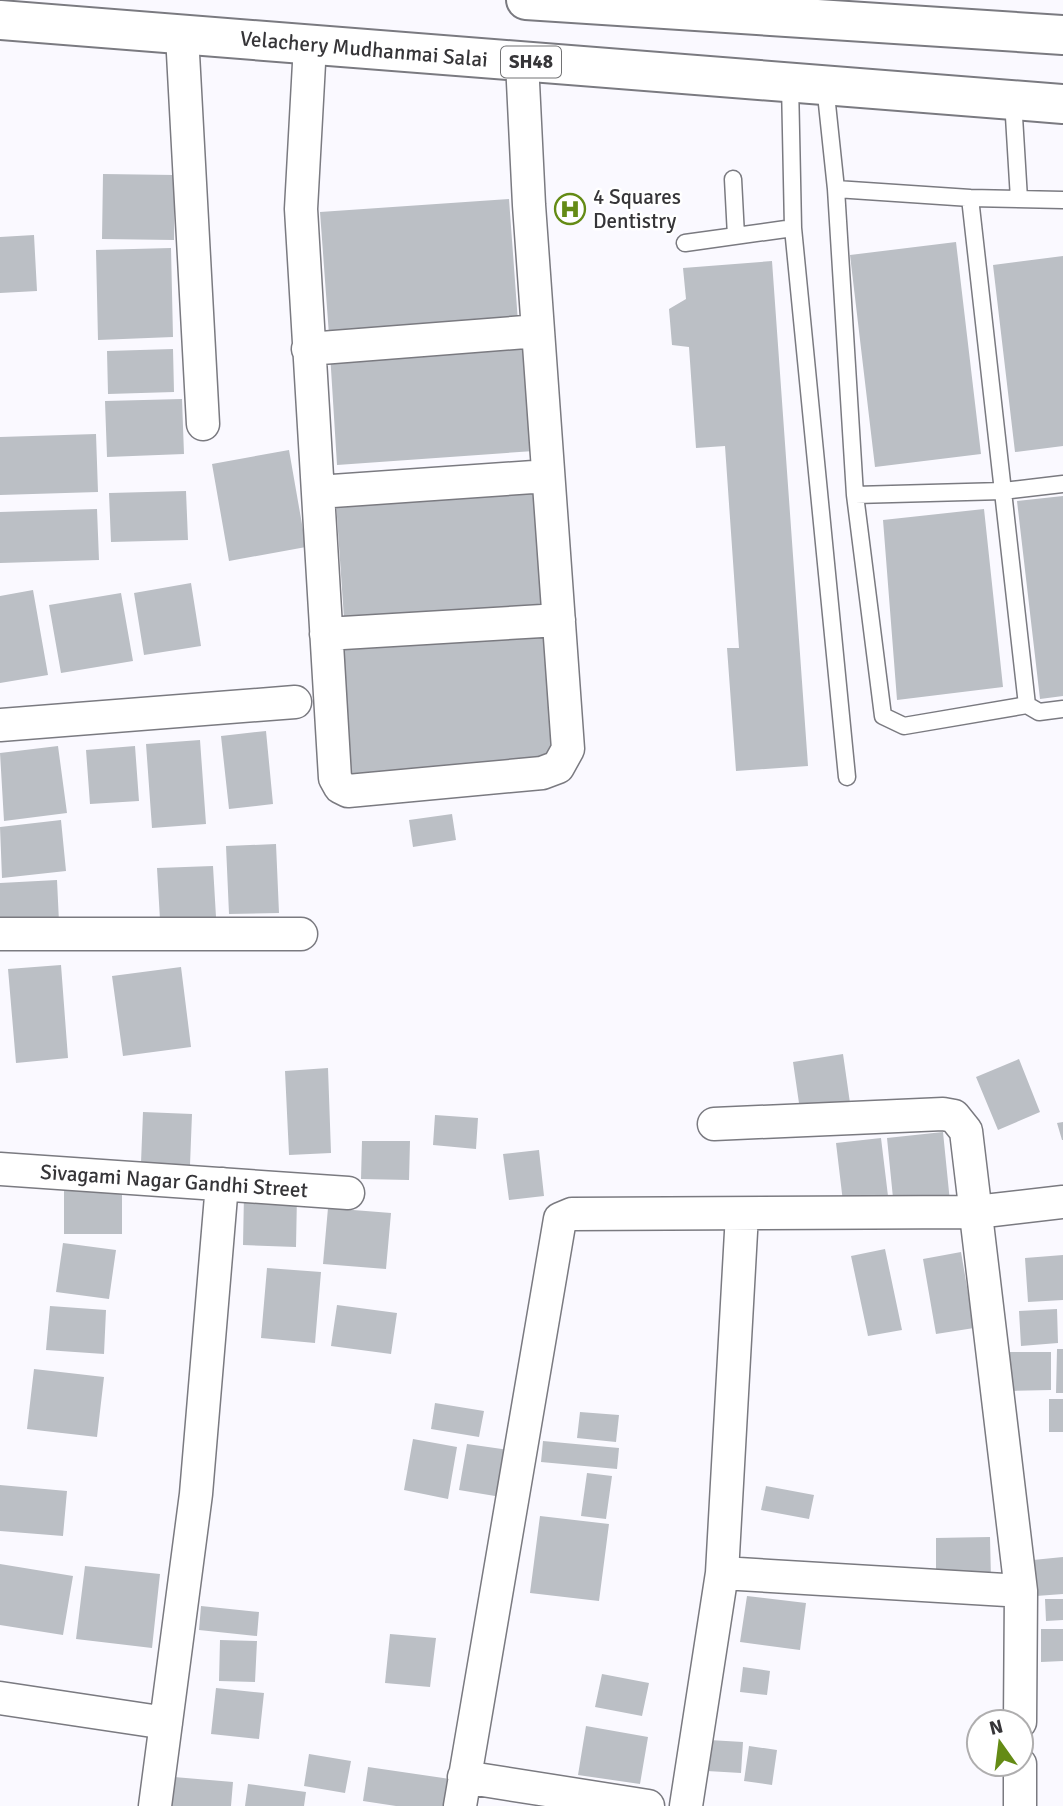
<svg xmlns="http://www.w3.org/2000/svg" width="1063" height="1806" viewBox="0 0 1063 1806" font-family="Signika,sans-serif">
<rect width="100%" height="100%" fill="#faf9ff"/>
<path fill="#bbbfc5" d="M 103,174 L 175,175 L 174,240 L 102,239 Z
M 509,199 L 518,322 L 329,335 L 320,212 Z
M 34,235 L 37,291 L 0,293 L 0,237 Z
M 956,242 L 981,454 L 875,467 L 850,255 Z
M 171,248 L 173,337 L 98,340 L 96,250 Z
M 1063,256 L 1063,446 L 1015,452 L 993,265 Z
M 772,261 L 808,766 L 736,771 L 727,648 L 739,648 L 725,446 L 696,448 L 689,347 L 672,345 L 669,309 L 686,299 L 683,268 Z
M 526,339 L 534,451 L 337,465 L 330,353 Z
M 173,349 L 174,392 L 108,394 L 107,351 Z
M 182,399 L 184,454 L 107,457 L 105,401 Z
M 96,434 L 98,492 L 0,495 L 0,437 Z
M 289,450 L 306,547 L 229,561 L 212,464 Z
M 534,488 L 543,604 L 344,618 L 336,502 Z
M 186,491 L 188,540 L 111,542 L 109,493 Z
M 1063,496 L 1063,696 L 1040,699 L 1017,501 Z
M 97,509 L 99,560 L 0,563 L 0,512 Z
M 984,509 L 1003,687 L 897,700 L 883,520 Z
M 191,583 L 201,646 L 144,655 L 134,593 Z
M 33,590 L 48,675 L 0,683 L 0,596 Z
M 121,593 L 133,661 L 61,673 L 49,605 Z
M 543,628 L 552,761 L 343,776 L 334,643 Z
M 266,731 L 273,804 L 229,809 L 221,736 Z
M 200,740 L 206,824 L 152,828 L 146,744 Z
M 58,746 L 67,813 L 4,821 L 0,753 Z
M 135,746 L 139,801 L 90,804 L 86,750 Z
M 452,814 L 456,840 L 413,847 L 409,820 Z
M 61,820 L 66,871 L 2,878 L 0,827 Z
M 276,844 L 279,913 L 229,914 L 226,846 Z
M 213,866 L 216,917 L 160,920 L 157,868 Z
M 57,880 L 59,922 L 0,925 L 0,883 Z
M 61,965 L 68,1058 L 16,1063 L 8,969 Z
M 181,967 L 191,1047 L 123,1056 L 112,976 Z
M 843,1054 L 850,1103 L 800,1110 L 793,1062 Z
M 1019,1059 L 1040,1112 L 998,1130 L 976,1077 Z
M 328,1068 L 331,1153 L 289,1155 L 285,1071 Z
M 143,1112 L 192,1114 L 190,1165 L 141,1163 Z
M 435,1115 L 478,1118 L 476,1149 L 433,1145 Z
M 1063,1122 L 1063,1140 L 1062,1140 L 1057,1123 Z
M 943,1132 L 950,1202 L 894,1208 L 887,1138 Z
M 881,1138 L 888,1196 L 843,1202 L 836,1143 Z
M 362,1141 L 410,1141 L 409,1180 L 361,1179 Z
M 539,1150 L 544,1196 L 509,1200 L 503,1154 Z
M 64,1191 L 122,1191 L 122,1234 L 64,1234 Z
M 244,1194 L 297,1195 L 296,1247 L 243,1245 Z
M 328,1208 L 391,1213 L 386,1269 L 323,1264 Z
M 63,1243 L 116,1250 L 109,1299 L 56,1292 Z
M 885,1249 L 902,1330 L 868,1336 L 851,1256 Z
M 961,1252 L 974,1328 L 936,1334 L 923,1259 Z
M 1063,1255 L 1063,1300 L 1028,1302 L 1025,1258 Z
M 267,1268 L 321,1272 L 315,1343 L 261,1338 Z
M 337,1305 L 397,1313 L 391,1354 L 331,1346 Z
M 50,1306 L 106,1310 L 104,1354 L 46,1350 Z
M 1057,1309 L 1058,1343 L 1021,1346 L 1019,1311 Z
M 1057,1349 L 1063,1349 L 1063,1393 L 1056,1393 Z
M 1010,1352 L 1051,1352 L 1051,1390 L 1010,1391 Z
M 34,1369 L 104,1377 L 97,1437 L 27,1429 Z
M 1049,1399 L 1063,1399 L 1063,1432 L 1049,1432 Z
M 435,1403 L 484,1411 L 479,1437 L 431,1429 Z
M 580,1412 L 619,1415 L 616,1442 L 577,1438 Z
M 413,1439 L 457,1447 L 448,1499 L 404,1490 Z
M 543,1441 L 619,1448 L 617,1469 L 541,1462 Z
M 467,1444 L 509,1450 L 501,1497 L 459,1490 Z
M 587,1473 L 612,1476 L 606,1519 L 581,1516 Z
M 0,1485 L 67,1491 L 63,1536 L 0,1531 Z
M 766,1486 L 814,1495 L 809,1519 L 761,1510 Z
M 540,1516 L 609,1524 L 599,1601 L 530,1593 Z
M 990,1537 L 991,1580 L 936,1581 L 936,1538 Z
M 1063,1557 L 1063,1594 L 1036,1596 L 1033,1560 Z
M 0,1564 L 73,1576 L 63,1635 L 0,1625 Z
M 85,1566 L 160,1574 L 152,1648 L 76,1639 Z
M 747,1596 L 806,1603 L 800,1650 L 740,1642 Z
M 1045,1599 L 1063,1599 L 1063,1620 L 1046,1621 Z
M 201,1606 L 259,1612 L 257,1636 L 199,1630 Z
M 1041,1629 L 1063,1629 L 1063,1661 L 1041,1662 Z
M 390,1634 L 436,1638 L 430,1687 L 385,1683 Z
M 220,1640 L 257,1641 L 255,1682 L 219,1681 Z
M 743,1667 L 770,1671 L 767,1695 L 740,1692 Z
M 602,1674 L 649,1683 L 642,1716 L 595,1707 Z
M 216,1688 L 264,1693 L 259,1739 L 211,1734 Z
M 586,1726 L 648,1737 L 640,1784 L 578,1775 Z
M 709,1740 L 743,1742 L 741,1773 L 707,1771 Z
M 749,1746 L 777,1750 L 772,1785 L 744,1781 Z
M 309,1754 L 351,1761 L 345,1793 L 304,1786 Z
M 368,1767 L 450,1779 L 446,1806 L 396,1806 L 363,1801 Z
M 174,1777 L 233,1782 L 231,1806 L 172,1806 Z
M 248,1784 L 306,1792 L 304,1806 L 245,1806 Z"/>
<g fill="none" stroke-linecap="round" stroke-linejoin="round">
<g stroke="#7a7a80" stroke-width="19">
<path id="service" d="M 790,83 L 793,228
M 825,85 L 836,189 L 855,495 L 883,716 L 904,726 L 1027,705
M 1013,100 L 1019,199
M 733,179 L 736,236
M 836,189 L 970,198 L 1027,705 L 1039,712 L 1063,709
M 970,198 L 1063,200
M 685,243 L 793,228 L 847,777
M 855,495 L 1003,491 L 1063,484"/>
</g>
<g stroke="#7a7a80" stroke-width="35">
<path id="minor" d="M 182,35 L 203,424
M 310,45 L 301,209 L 335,778 L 340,787 L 348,791 L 542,773 L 558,767 L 568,749 L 529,205 L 522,62
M 308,349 L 538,331
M 318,492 L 548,476
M 326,634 L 559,620
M 0,725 L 295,702
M 0,934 L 301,934
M 714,1124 L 943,1114 L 954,1116 L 966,1131 L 1021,1591 L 1020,1722
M 0,1169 L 348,1193
M 722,1573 L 1021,1591
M 0,1698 L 166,1723
M 464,1777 L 648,1806
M 155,1806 L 196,1494 L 222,1184
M 460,1806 L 560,1219 L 572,1214 L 976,1212 L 1063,1202
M 686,1806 L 722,1573 L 742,1214
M 1020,1806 L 1020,1764"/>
</g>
<g stroke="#7a7a80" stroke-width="42">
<path id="primary" d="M 526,0 L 1063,35
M 0,20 L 1063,104"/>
</g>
<use href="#service" stroke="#fff" stroke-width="16"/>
<use href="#minor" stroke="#fff" stroke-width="32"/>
<use href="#primary" stroke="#fff" stroke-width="38"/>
</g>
<defs>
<g id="hospital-ring" transform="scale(1.575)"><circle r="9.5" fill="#fff" stroke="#648b15" stroke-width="1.5"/><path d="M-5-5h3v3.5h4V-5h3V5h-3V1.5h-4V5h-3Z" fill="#648b15"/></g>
</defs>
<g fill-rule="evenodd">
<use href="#hospital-ring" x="570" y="209"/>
</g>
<g text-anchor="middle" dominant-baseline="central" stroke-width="5" stroke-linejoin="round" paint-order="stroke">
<rect fill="#fff" stroke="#727274" stroke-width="2" x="501" y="46.5" width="60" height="31" rx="5"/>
<g font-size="19" font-weight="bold" fill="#363538">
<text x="531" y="62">SH48</text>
</g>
<g font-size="21" fill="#363538" stroke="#fff">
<text transform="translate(364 49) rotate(5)">Velachery Mudhanmai Salai</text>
<text transform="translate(174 1181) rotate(4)">Sivagami Nagar Gandhi Street</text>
</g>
<g font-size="21" fill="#363538" stroke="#fff" text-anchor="start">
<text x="593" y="197">4 Squares<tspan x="593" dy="24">Dentistry</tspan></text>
</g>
</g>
<g transform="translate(1000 1743) rotate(346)"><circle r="33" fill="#ffffff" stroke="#afaeaf" stroke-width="2"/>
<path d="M0-5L12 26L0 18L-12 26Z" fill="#648b15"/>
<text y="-10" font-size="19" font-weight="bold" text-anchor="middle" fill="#363538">N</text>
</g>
</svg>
